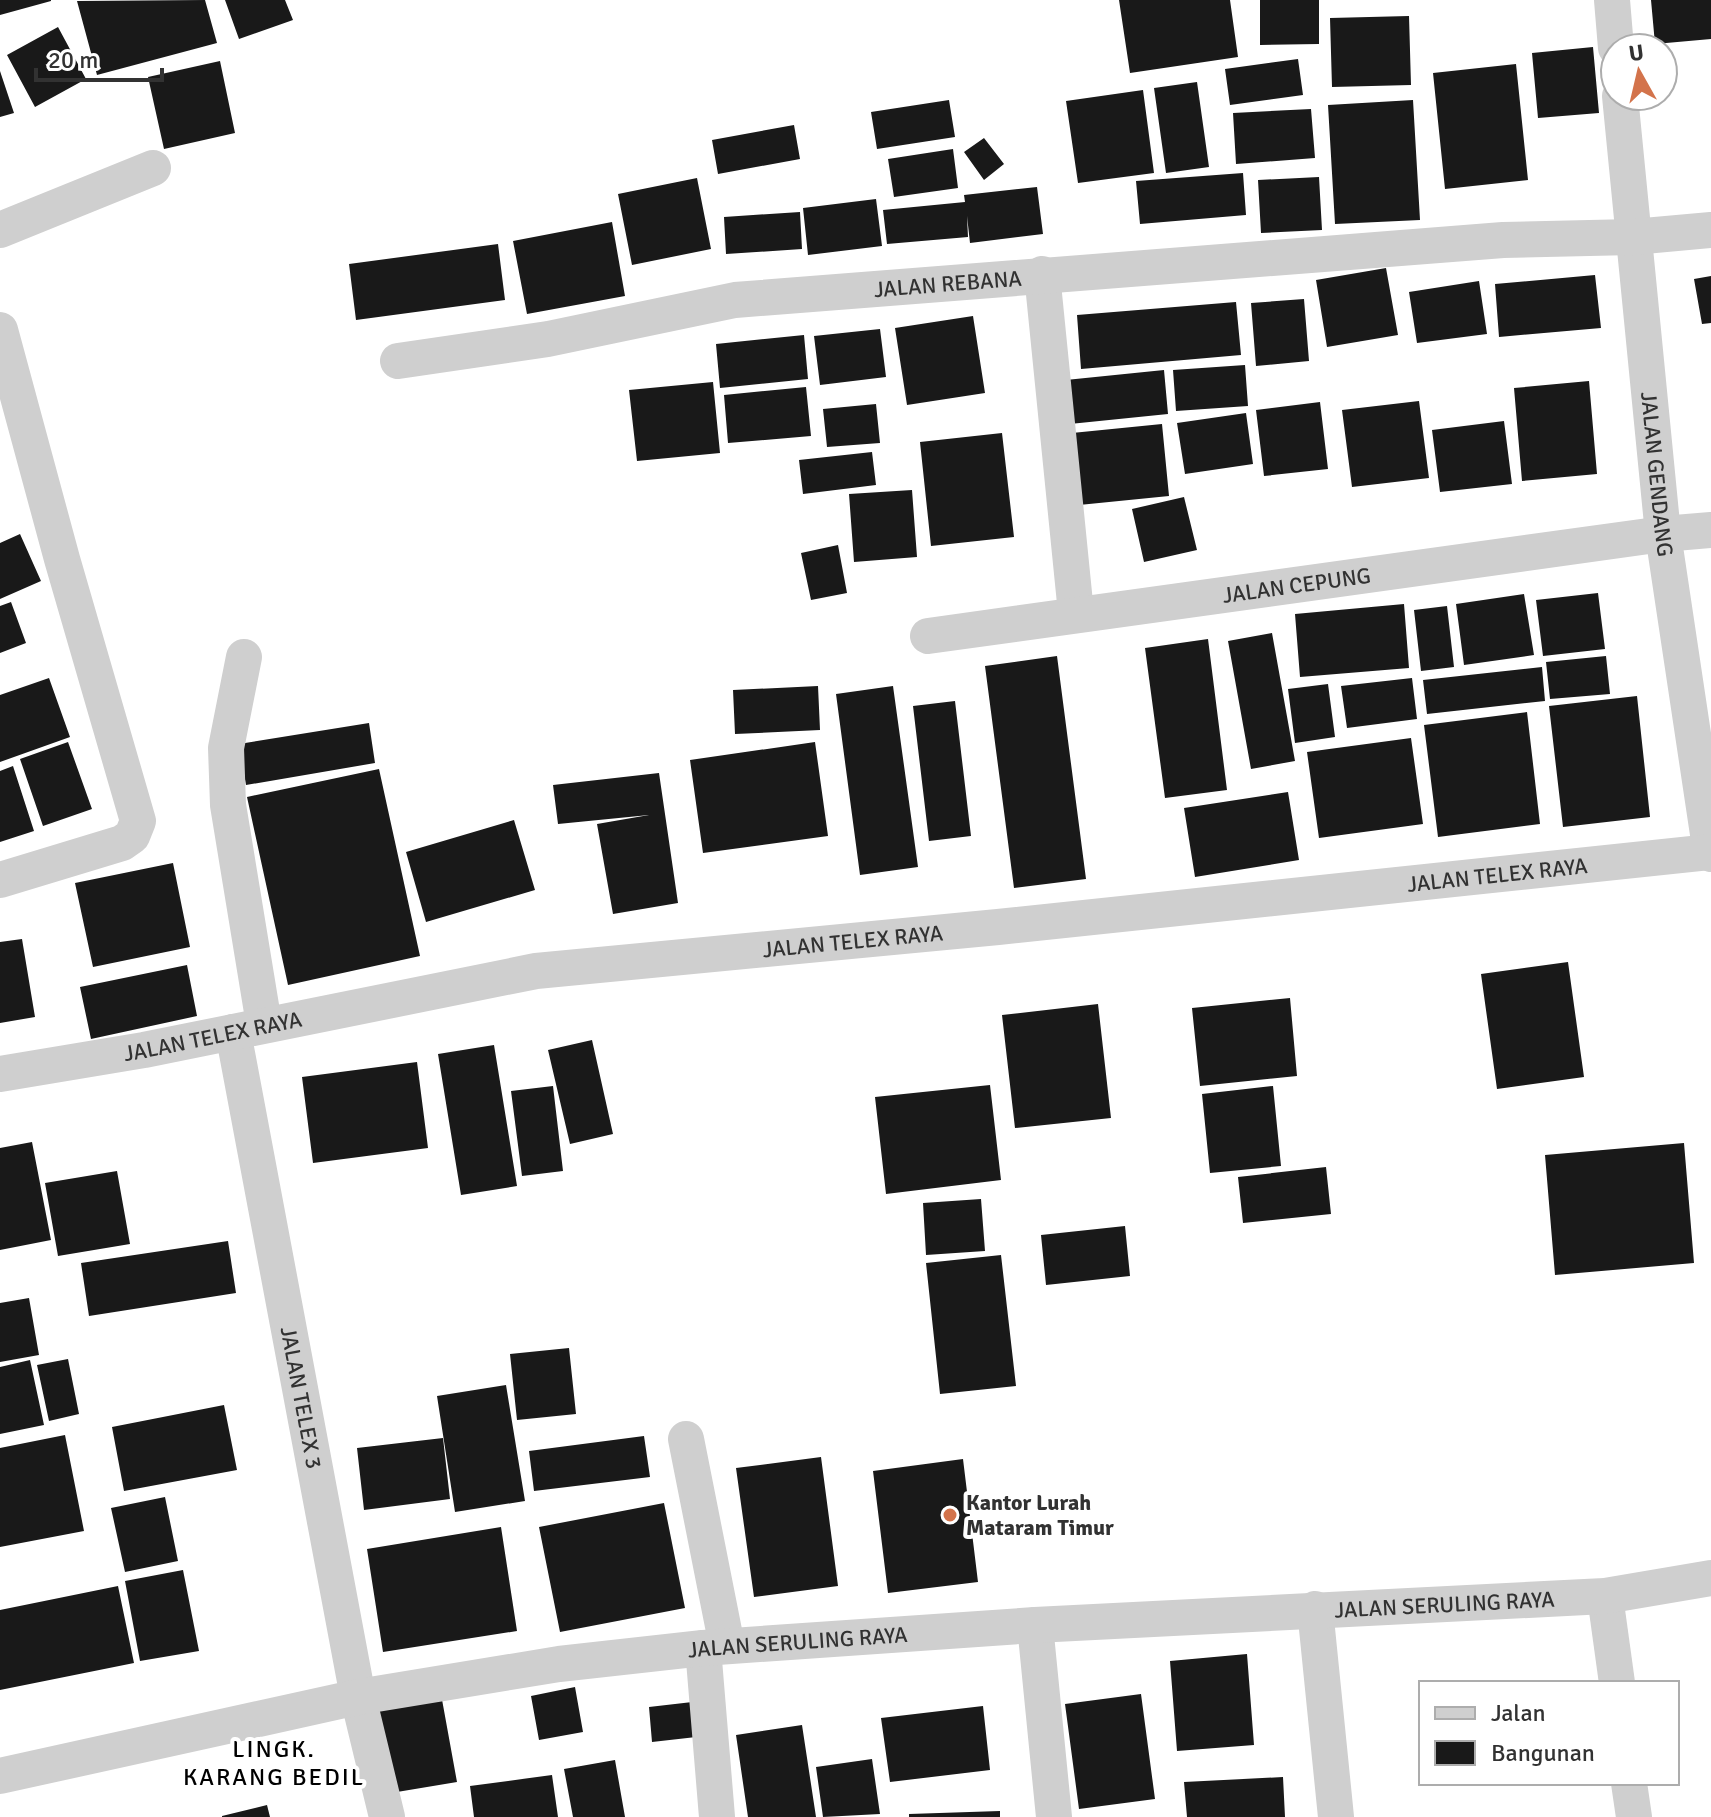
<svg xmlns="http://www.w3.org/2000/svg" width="1711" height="1817" viewBox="0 0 1711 1817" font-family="Signika,sans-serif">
<rect width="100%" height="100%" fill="#fff"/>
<path fill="#191919" d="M 0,0 L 51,0 L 51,1 L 0,15 Z
M 205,0 L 217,43 L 97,75 L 77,1 Z
M 225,0 L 285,0 L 293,20 L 239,39 Z
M 1119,0 L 1230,0 L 1238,57 L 1130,73 Z
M 1260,0 L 1319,0 L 1319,44 L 1260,45 Z
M 1651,0 L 1711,0 L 1711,39 L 1655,44 Z
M 1409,16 L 1411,85 L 1332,87 L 1330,18 Z
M 58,27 L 86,79 L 35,107 L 7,55 Z
M 1593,47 L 1599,113 L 1538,118 L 1532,53 Z
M 1298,59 L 1303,95 L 1230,105 L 1225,69 Z
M 220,61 L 235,133 L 164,149 L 148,77 Z
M 1516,64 L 1528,180 L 1445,189 L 1433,73 Z
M 0,71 L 14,113 L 0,117 Z
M 1197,82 L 1209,167 L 1166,173 L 1154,88 Z
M 1143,90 L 1154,173 L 1078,183 L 1066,101 Z
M 949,100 L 955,137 L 877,149 L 871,112 Z
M 1413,100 L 1420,220 L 1335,224 L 1328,105 Z
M 1311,109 L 1315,158 L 1236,164 L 1233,113 Z
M 794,125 L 800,159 L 718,174 L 712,140 Z
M 984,138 L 1004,164 L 984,180 L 964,152 Z
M 953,149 L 958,188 L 894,197 L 888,159 Z
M 1243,173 L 1246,215 L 1140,224 L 1136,181 Z
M 1319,177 L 1322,230 L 1261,233 L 1258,180 Z
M 697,178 L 711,249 L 632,265 L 618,194 Z
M 1037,187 L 1043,234 L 970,243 L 967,216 L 968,237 L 887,244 L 883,210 L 965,202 L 964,195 Z
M 876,199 L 882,246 L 808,255 L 803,208 Z
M 800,212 L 802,249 L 726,254 L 724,217 Z
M 612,222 L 625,296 L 527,314 L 513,241 Z
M 498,244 L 505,300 L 356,320 L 349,264 Z
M 1386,268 L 1398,335 L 1327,347 L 1316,280 Z
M 1595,275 L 1601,328 L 1499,337 L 1495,284 Z
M 1711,276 L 1711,323 L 1702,324 L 1694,279 Z
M 1479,281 L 1487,334 L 1417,343 L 1409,292 Z
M 1304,299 L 1309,361 L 1256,366 L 1251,303 Z
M 1236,302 L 1241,355 L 1081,369 L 1077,315 Z
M 973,316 L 985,393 L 907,405 L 895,328 Z
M 880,329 L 886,377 L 820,385 L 814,336 Z
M 804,335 L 808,379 L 720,388 L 716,344 Z
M 1245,365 L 1248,406 L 1176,411 L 1173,370 Z
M 1164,370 L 1168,414 L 1060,425 L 1056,381 Z
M 1589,381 L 1597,474 L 1522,481 L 1514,388 Z
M 713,382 L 720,453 L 637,461 L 629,390 Z
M 806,387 L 811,436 L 728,443 L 724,395 Z
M 1419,401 L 1429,478 L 1352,487 L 1342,410 Z
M 1320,402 L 1328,469 L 1264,476 L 1256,410 Z
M 876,404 L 880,443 L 827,447 L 823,409 Z
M 1246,413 L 1253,464 L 1185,474 L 1177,423 Z
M 1504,421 L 1512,484 L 1440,492 L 1432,430 Z
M 1162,424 L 1169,496 L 1079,505 L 1072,433 Z
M 1002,433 L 1014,537 L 931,546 L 920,442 Z
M 872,452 L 876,485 L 803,494 L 799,460 Z
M 912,490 L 917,557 L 854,562 L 849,494 Z
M 1184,497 L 1197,550 L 1144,562 L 1132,509 Z
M 20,534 L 41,581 L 0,599 L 0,543 Z
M 838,545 L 847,593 L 811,600 L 801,553 Z
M 1598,593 L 1605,649 L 1543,656 L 1536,600 Z
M 1524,594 L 1534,655 L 1464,665 L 1456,604 Z
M 11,602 L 26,643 L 0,653 L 0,606 Z
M 1404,604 L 1409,668 L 1300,677 L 1295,614 Z
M 1447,606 L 1454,667 L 1421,671 L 1414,610 Z
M 1272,633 L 1295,761 L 1251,769 L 1228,641 Z
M 1208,639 L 1227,790 L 1165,798 L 1145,648 Z
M 1057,656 L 1086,879 L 1014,888 L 985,666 Z
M 1606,656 L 1610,694 L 1550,699 L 1546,662 Z
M 1542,667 L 1545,701 L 1427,714 L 1423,680 Z
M 49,678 L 70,737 L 0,762 L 0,695 Z
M 1412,678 L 1417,719 L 1347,728 L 1341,686 Z
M 1328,684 L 1335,737 L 1295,743 L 1288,689 Z
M 818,686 L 820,730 L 735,734 L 733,690 Z
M 893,686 L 918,867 L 860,875 L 836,694 Z
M 1637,696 L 1650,817 L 1563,827 L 1549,706 Z
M 955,701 L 971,836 L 929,841 L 913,706 Z
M 1527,712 L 1540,824 L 1438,837 L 1424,725 Z
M 369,723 L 375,763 L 246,785 L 239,744 Z
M 1411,738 L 1423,824 L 1319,838 L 1307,752 Z
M 68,742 L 92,809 L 43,826 L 20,759 Z
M 815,742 L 828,836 L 703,853 L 690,760 Z
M 13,766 L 34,831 L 0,842 L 0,771 Z
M 379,769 L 420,956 L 288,985 L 247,797 Z
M 659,773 L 678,903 L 613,914 L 597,824 L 649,815 L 558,824 L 553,785 Z
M 1288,792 L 1299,860 L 1195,877 L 1184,808 Z
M 514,820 L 535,890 L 426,922 L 406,852 Z
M 173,863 L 190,947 L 93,967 L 75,883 Z
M 22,939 L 35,1017 L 0,1023 L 0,942 Z
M 1568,962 L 1584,1077 L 1497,1089 L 1481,974 Z
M 187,965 L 197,1016 L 91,1039 L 80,987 Z
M 1290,998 L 1297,1076 L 1200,1086 L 1192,1008 Z
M 1098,1004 L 1111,1118 L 1015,1128 L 1002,1015 Z
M 592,1040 L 613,1134 L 570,1144 L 548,1050 Z
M 494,1045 L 517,1186 L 461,1195 L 438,1054 Z
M 417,1062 L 428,1148 L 313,1163 L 302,1077 Z
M 990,1085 L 1001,1180 L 886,1194 L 875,1097 Z
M 553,1086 L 563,1171 L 522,1176 L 511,1091 Z
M 1273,1086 L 1281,1166 L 1210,1173 L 1202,1094 Z
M 32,1142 L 51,1240 L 0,1250 L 0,1148 Z
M 1684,1143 L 1694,1263 L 1555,1275 L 1545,1155 Z
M 1326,1167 L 1331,1214 L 1243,1223 L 1238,1177 Z
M 117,1171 L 130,1244 L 58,1256 L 45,1183 Z
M 981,1199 L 985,1251 L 926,1255 L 923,1203 Z
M 1125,1226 L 1130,1276 L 1046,1285 L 1041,1235 Z
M 228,1241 L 236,1293 L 89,1316 L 81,1263 Z
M 1001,1255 L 1016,1386 L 940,1394 L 926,1263 Z
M 29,1298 L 39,1355 L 0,1362 L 0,1303 Z
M 569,1348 L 576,1414 L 517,1420 L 510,1354 Z
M 68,1359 L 79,1414 L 49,1421 L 37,1365 Z
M 30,1360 L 44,1425 L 0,1434 L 0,1367 Z
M 506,1385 L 525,1501 L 455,1512 L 437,1396 Z
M 224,1405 L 237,1470 L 124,1491 L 112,1427 Z
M 65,1435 L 84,1531 L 0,1547 L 0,1448 Z
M 644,1436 L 650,1477 L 534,1491 L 529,1451 Z
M 443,1438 L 450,1499 L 364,1510 L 357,1448 Z
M 821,1457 L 838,1586 L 754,1597 L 736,1468 Z
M 963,1459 L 978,1582 L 888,1593 L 873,1471 Z
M 165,1497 L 178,1561 L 125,1572 L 111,1508 Z
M 664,1503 L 685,1608 L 560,1632 L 539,1527 Z
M 501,1527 L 517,1631 L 383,1652 L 367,1549 Z
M 183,1570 L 199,1651 L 140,1661 L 125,1581 Z
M 118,1586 L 134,1663 L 0,1690 L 0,1610 Z
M 1247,1654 L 1254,1745 L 1177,1751 L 1170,1661 Z
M 575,1687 L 583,1732 L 539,1740 L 531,1696 Z
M 441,1694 L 457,1782 L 391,1793 L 376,1705 Z
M 1141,1694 L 1155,1799 L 1079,1809 L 1065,1704 Z
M 701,1701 L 705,1736 L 652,1742 L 649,1707 Z
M 983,1706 L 990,1770 L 890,1782 L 881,1718 Z
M 802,1725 L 816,1817 L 748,1817 L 736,1735 Z
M 872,1759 L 880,1814 L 823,1817 L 816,1767 Z
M 615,1760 L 625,1817 L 573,1817 L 564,1769 Z
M 552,1775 L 558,1817 L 474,1817 L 470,1786 Z
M 1283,1777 L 1285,1817 L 1187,1817 L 1184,1782 Z
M 267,1805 L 270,1817 L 222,1817 L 222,1816 Z
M 1000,1811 L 1000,1817 L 909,1817 L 909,1814 Z"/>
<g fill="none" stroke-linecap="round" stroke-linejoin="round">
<g stroke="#cfcfcf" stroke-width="36">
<path d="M 1612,0 L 1616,48"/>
<path id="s1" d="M 1620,96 L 1663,534 L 1711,854"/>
<path d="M 0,230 L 153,168"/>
<path d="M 1042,274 L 1076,613"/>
<path d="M 0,330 L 62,559 L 138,821 L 132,836 L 122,843 L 0,880"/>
<path id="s2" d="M 398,361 L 548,339 L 735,300 L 1503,240 L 1633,237 L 1711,230"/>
<path id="s3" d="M 928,636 L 1663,534 L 1711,530"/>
<path d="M 244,657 L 226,748 L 228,805 L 264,1024"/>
<path id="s4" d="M 233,1032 L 358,1697 L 387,1817"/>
<path id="s5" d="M 0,1074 L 144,1050 L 536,971 L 998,927 L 1711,852"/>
<path d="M 686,1439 L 727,1646"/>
<path d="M 1605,1596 L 1617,1683"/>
<path d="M 1315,1609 L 1336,1817"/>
<path d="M 1035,1625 L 1054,1817"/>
<path d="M 703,1648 L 717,1817"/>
<path id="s6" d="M 0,1776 L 358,1697 L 559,1664 L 703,1648 L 1035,1625 L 1605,1596 L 1711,1578"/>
<path d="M 1629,1783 L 1634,1817"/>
</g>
</g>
<circle fill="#d3734b" stroke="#fff" stroke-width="3" cx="950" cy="1515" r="8"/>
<g text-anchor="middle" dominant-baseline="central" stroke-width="8" stroke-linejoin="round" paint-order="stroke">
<g font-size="22" fill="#323232" stroke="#fff">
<text stroke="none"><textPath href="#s2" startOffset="556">JALAN REBANA</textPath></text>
<text stroke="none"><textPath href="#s1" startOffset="380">JALAN GENDANG</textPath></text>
<text stroke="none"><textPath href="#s3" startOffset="372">JALAN CEPUNG</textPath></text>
<text stroke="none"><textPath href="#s5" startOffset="1512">JALAN TELEX RAYA</textPath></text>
<text stroke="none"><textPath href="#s5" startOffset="864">JALAN TELEX RAYA</textPath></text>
<text stroke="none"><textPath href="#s5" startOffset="216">JALAN TELEX RAYA</textPath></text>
<text stroke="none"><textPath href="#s4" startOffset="372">JALAN TELEX 3</textPath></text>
<text stroke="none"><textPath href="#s6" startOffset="1458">JALAN SERULING RAYA</textPath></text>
<text stroke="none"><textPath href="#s6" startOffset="810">JALAN SERULING RAYA</textPath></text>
</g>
<g font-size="22" font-weight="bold" fill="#323232" stroke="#fff" text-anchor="start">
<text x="966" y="1502">Kantor Lurah<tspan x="966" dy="25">Mataram Timur</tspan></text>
</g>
<g font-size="24" letter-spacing="2" fill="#000" stroke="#fff">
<text x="274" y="1749">LINGK.<tspan x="274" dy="28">KARANG BEDIL</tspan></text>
</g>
</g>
<rect x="1419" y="1681" width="260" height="104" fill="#ffffff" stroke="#adadad" stroke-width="2"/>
<rect x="1435" y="1707" width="40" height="12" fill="#cfcfcf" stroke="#adadad" stroke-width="2"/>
<text x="1491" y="1721" font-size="24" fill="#323232">Jalan</text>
<rect x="1435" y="1741" width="40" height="24" fill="#191919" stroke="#adadad" stroke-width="2"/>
<text x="1491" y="1761" font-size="24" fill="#323232">Bangunan</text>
<g transform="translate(1639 72) rotate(352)"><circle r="38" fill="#ffffff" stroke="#adadad" stroke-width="2"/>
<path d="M0-6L14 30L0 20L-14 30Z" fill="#d3734b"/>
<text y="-12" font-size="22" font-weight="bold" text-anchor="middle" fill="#323232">U</text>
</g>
<path d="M36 68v12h126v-12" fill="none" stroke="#323232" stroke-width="4"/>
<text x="48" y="68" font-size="24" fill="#323232" stroke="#ffffff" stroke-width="6" paint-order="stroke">20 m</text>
</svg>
